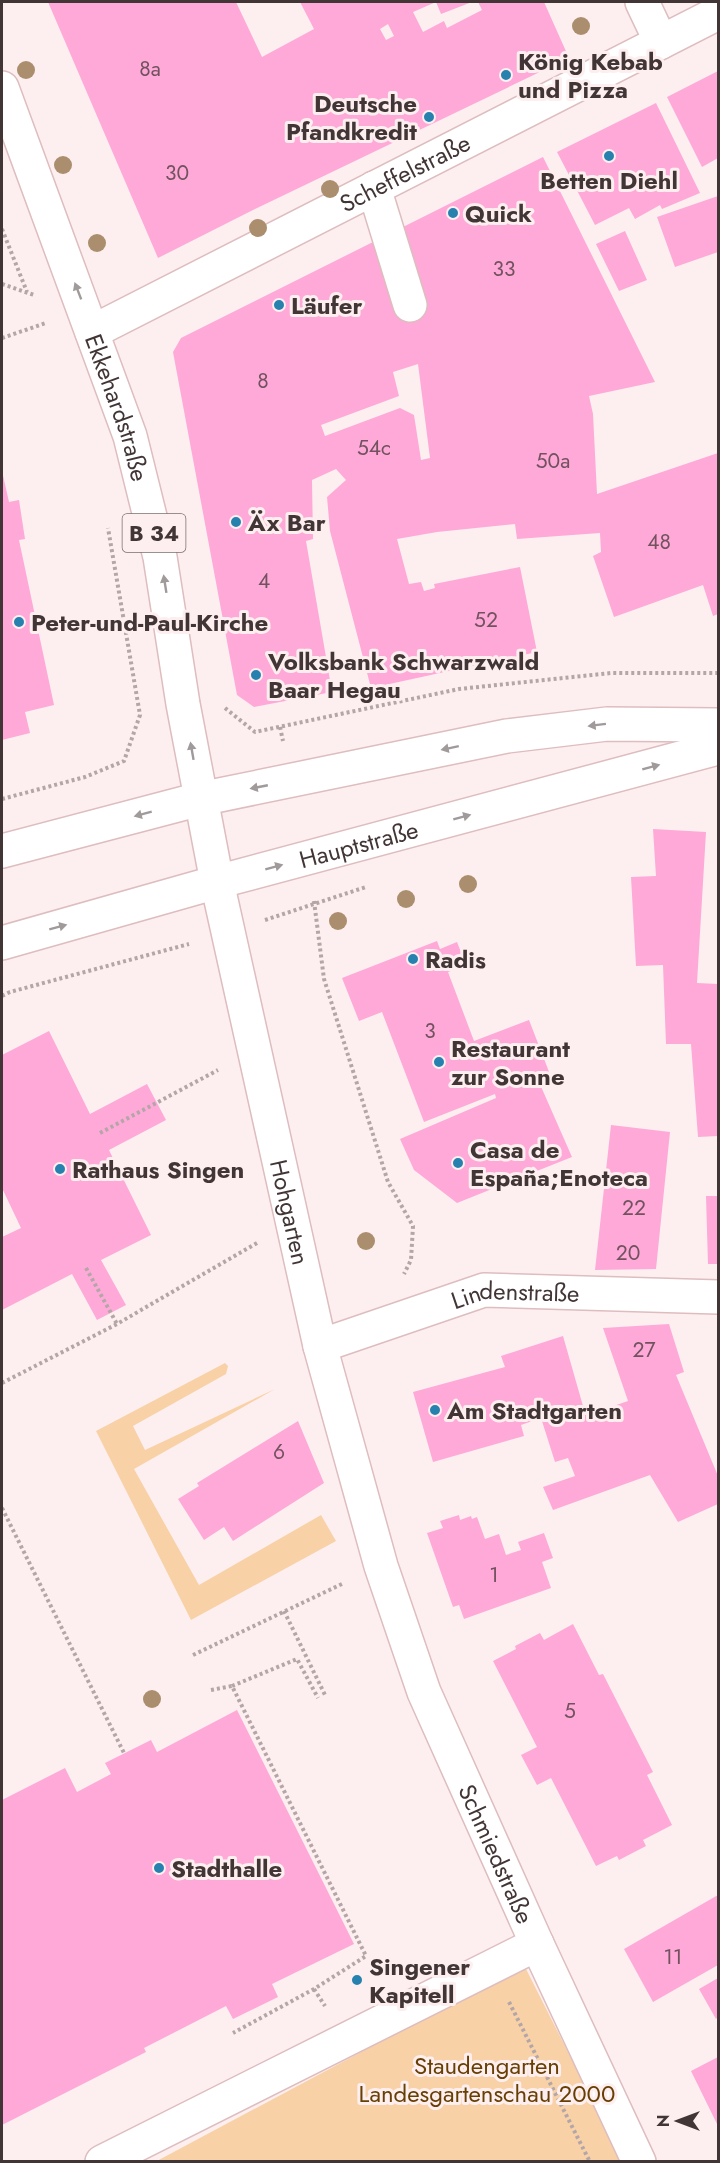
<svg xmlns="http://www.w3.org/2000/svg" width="720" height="2163" viewBox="0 0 720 2163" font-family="Jost,sans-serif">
<rect width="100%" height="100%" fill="#fdeff0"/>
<path fill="#f8d1a7" d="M 225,1363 L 228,1366 L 226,1374 L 133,1426 L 145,1450 L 275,1389 L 134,1469 L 199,1585 L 321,1515 L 336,1541 L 191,1620 L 96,1431 Z
M 524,1965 L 623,2161 L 155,2162 Z"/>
<path fill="#fea9d8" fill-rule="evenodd" d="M 48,2 L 236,2 L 262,57 L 314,29 L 300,2 L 436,2 L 413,12 L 423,32 L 444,21 L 447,28 L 482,10 L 478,2 L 544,2 L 569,58 L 251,211 L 158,258 ZM 388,24 L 394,36 L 386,40 L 380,29 Z
M 436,2 L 472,2 L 441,14 Z
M 718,71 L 718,158 L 702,167 L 667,97 Z
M 656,103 L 700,193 L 662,209 L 660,205 L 635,219 L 629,208 L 595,225 L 557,152 Z
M 543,157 L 655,382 L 589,396 L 593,414 L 597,494 L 718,453 L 718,614 L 713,616 L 703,585 L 614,617 L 593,556 L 601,552 L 600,533 L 517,539 L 515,524 L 437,532 L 397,539 L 409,584 L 421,582 L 424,591 L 435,588 L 434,584 L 520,567 L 537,652 L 371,688 L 330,531 L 327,497 L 346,480 L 336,469 L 312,480 L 313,539 L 306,541 L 332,692 L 254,707 L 237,695 L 173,352 L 181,338 ZM 418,364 L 430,458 L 421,460 L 414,415 L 400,408 L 325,436 L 321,425 L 399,396 L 393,372 Z
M 718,196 L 718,252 L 675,267 L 657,217 Z
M 625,231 L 647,280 L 619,291 L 596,244 Z
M 2,471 L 9,502 L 19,500 L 25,539 L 19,540 L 54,705 L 25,712 L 30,733 L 2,740 Z
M 653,829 L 706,832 L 697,983 L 718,984 L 718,1136 L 698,1137 L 691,1044 L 666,1044 L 663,965 L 636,966 L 631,877 L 656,876 Z
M 437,941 L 440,949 L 457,942 L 466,965 L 448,972 L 474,1041 L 529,1020 L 551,1077 L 539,1082 L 572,1157 L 457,1203 L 414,1170 L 400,1139 L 496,1098 L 495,1094 L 424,1122 L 382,1012 L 359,1021 L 342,978 Z
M 49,1031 L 90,1114 L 147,1084 L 166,1120 L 109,1150 L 151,1235 L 101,1260 L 126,1305 L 97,1320 L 72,1274 L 2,1310 L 2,1237 L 21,1228 L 2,1188 L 2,1055 Z
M 611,1125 L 670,1132 L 656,1269 L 595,1270 Z
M 706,1196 L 718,1196 L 718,1264 L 708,1264 Z
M 669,1324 L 684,1372 L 676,1375 L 718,1476 L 718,1504 L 678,1522 L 650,1475 L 553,1510 L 543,1487 L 575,1476 L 568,1458 L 555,1462 L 541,1418 L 521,1425 L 524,1436 L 433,1462 L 413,1392 L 505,1367 L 501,1356 L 563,1336 L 583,1406 L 585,1411 L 588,1410 L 590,1414 L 628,1401 L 603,1328 Z
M 298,1421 L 324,1483 L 233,1541 L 224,1527 L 204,1540 L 178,1499 L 199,1486 L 197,1483 Z
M 459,1515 L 460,1520 L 471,1516 L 472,1519 L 477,1517 L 485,1539 L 499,1534 L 506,1555 L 521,1550 L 518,1542 L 544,1533 L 553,1558 L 542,1562 L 551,1588 L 464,1619 L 459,1605 L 453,1607 L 427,1533 L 443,1528 L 440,1521 Z
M 573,1624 L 599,1675 L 603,1674 L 653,1772 L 647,1775 L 672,1825 L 643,1840 L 646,1846 L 619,1860 L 617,1856 L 596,1866 L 551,1778 L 537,1785 L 521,1755 L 537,1747 L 493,1661 L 516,1649 L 515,1646 L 540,1633 L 544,1640 Z
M 237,1710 L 354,1944 L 272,1984 L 278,1997 L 233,2019 L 226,2006 L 144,2048 L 146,2052 L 2,2125 L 2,1800 L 65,1768 L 77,1792 L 111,1774 L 105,1763 L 151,1740 L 157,1752 Z
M 718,1895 L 718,1965 L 653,2002 L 624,1949 Z
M 718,1978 L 718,2017 L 716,2019 L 699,1989 Z
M 718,2057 L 718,2126 L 691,2071 Z"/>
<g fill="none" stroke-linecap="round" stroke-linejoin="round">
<g stroke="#debdbf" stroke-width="36">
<g id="minor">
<path d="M 642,2 L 661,42"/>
<path d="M 374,188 L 410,305"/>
<path id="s1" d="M 92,332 L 718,13"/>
<path id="s2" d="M 217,882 L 320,1346 L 381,1566 L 424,1692 L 537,1944 L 639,2162"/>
<path id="s3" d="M 320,1346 L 484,1290 L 718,1297"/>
<path d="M 102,2162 L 537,1944"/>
</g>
</g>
<g stroke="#debdbf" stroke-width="36">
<g id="major">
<path id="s4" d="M 2,88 L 130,436 L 160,557 L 183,704 L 217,882"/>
<path d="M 2,851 L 200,799 L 507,736 L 607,724 L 718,725"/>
<path id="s5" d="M 2,943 L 217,882 L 718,748"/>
</g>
</g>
<path stroke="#b4a6a7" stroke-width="4" stroke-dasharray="3 3" stroke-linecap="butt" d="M 2,229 L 27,292
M 2,284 L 34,295
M 2,338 L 46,323
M 225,708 L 255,732 L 459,689 L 611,673 L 718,673
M 280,727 L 283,741
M 2,799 L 85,777 L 124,761 L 140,715 L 108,528
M 314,901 L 324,979 L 388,1182 L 413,1226 L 411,1260 L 404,1274
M 265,920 L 366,887
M 2,996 L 10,992 L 189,944
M 100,1133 L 218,1070
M 86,1268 L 117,1324
M 2,1383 L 117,1324 L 257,1243
M 2,1508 L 124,1753
M 284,1611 L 325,1695
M 193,1655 L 344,1583
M 232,1686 L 297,1659 L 318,1698
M 211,1690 L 232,1686 L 366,1956 L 314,1989 L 233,2033
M 314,1989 L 325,2006
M 509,2002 L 590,2162"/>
<use href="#minor" stroke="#fff" stroke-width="33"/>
<use href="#major" stroke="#fff" stroke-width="33"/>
</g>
<g fill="#ab8e6d">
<circle cx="581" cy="26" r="9"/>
<circle cx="26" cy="70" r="9"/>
<circle cx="63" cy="165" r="9"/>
<circle cx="330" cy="189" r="9"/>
<circle cx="258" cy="228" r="9"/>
<circle cx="97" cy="243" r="9"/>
<circle cx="468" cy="884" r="9"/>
<circle cx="406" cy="899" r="9"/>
<circle cx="338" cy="921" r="9"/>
<circle cx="366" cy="1241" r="9"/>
<circle cx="152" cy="1699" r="9"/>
</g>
<defs><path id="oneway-solid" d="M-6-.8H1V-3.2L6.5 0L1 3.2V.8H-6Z" transform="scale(1.5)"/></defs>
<g fill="#a09a9a">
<use href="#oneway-solid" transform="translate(78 291) rotate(-111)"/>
<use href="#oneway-solid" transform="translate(165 584) rotate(-99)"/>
<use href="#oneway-solid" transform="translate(597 725) rotate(173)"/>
<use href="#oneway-solid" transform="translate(450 748) rotate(168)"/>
<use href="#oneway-solid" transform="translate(192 751) rotate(-100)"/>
<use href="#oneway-solid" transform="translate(651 767) rotate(-15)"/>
<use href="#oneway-solid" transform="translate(259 787) rotate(169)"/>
<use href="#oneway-solid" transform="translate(143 814) rotate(165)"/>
<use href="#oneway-solid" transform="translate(462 817) rotate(-15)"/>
<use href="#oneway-solid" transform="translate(274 867) rotate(-15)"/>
<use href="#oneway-solid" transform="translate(58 927) rotate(-15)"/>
</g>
<g fill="#2681af" stroke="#fdeff0" stroke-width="2">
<circle cx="506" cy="75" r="6"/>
<circle cx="429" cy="117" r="6"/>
<circle cx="609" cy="156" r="6"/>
<circle cx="453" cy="213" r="6"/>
<circle cx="279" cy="305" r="6"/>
<circle cx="236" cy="522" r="6"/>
<circle cx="19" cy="622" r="6"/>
<circle cx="256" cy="675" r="6"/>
<circle cx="413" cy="959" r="6"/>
<circle cx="439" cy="1062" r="6"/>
<circle cx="458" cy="1163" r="6"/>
<circle cx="60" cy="1169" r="6"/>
<circle cx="435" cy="1410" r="6"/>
<circle cx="159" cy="1868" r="6"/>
<circle cx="357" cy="1980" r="6"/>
</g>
<g text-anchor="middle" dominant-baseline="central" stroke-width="6" stroke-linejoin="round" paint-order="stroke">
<g font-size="21" fill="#71525e">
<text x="150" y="69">8a</text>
<text x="177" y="173">30</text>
<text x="504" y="269">33</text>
<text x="263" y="381">8</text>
<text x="374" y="448">54c</text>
<text x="553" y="461">50a</text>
<text x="659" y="542">48</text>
<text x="264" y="581">4</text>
<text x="486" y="620">52</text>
<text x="430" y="1031">3</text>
<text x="634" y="1208">22</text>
<text x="628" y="1253">20</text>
<text x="644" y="1350">27</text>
<text x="279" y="1452">6</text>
<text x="494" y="1575">1</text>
<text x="570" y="1711">5</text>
<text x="673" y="1957">11</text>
</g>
<rect fill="#fdeff0" stroke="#7a6d6e" stroke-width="1.5" x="122.5" y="514" width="63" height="38" rx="4.5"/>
<g font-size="22" font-weight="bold" fill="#423536">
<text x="154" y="533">B 34</text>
</g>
<g font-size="24" font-weight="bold" fill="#423536" stroke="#fdeff0" text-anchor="start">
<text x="518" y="61">König Kebab<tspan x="518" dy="28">und Pizza</tspan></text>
<text x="417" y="103" text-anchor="end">Deutsche<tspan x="417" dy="28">Pfandkredit</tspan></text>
<text x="609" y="180" text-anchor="middle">Betten Diehl</text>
<text x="465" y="213">Quick</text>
<text x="291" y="305">Läufer</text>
<text x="248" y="522">Äx Bar</text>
<text x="31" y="622">Peter-und-Paul-Kirche</text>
<text x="268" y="661">Volksbank Schwarzwald<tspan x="268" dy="28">Baar Hegau</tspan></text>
<text x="425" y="959">Radis</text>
<text x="451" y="1048">Restaurant<tspan x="451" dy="28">zur Sonne</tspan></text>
<text x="470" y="1149">Casa de<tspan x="470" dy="28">España;Enoteca</tspan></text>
<text x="72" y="1169">Rathaus Singen</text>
<text x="447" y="1410">Am Stadtgarten</text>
<text x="171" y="1868">Stadthalle</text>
<text x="369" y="1966">Singener<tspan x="369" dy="28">Kapitell</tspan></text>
</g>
<g font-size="24" fill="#423536" stroke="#fdeff0">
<text stroke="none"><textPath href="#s1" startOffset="351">Scheffelstraße</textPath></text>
<text stroke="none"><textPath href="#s4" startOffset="340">Ekkehardstraße</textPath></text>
<text stroke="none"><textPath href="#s5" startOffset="370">Hauptstraße</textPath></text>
<text stroke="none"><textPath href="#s2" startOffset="338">Hohgarten</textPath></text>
<text stroke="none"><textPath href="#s3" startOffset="204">Lindenstraße</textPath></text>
<text stroke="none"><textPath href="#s2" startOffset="1014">Schmiedstraße</textPath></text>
</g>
<g font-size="24" fill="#683f02" stroke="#fdeff0">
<text x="487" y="2065">Staudengarten<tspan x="487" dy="28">Landesgartenschau 2000</tspan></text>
</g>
</g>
<rect width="720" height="2163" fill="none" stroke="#423536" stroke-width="6"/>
<g transform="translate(678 2121) rotate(270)" stroke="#fdeff0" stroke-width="4.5" paint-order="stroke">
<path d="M0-4.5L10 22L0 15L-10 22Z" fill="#423536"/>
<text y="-9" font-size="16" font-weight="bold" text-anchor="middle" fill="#423536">N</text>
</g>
</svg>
